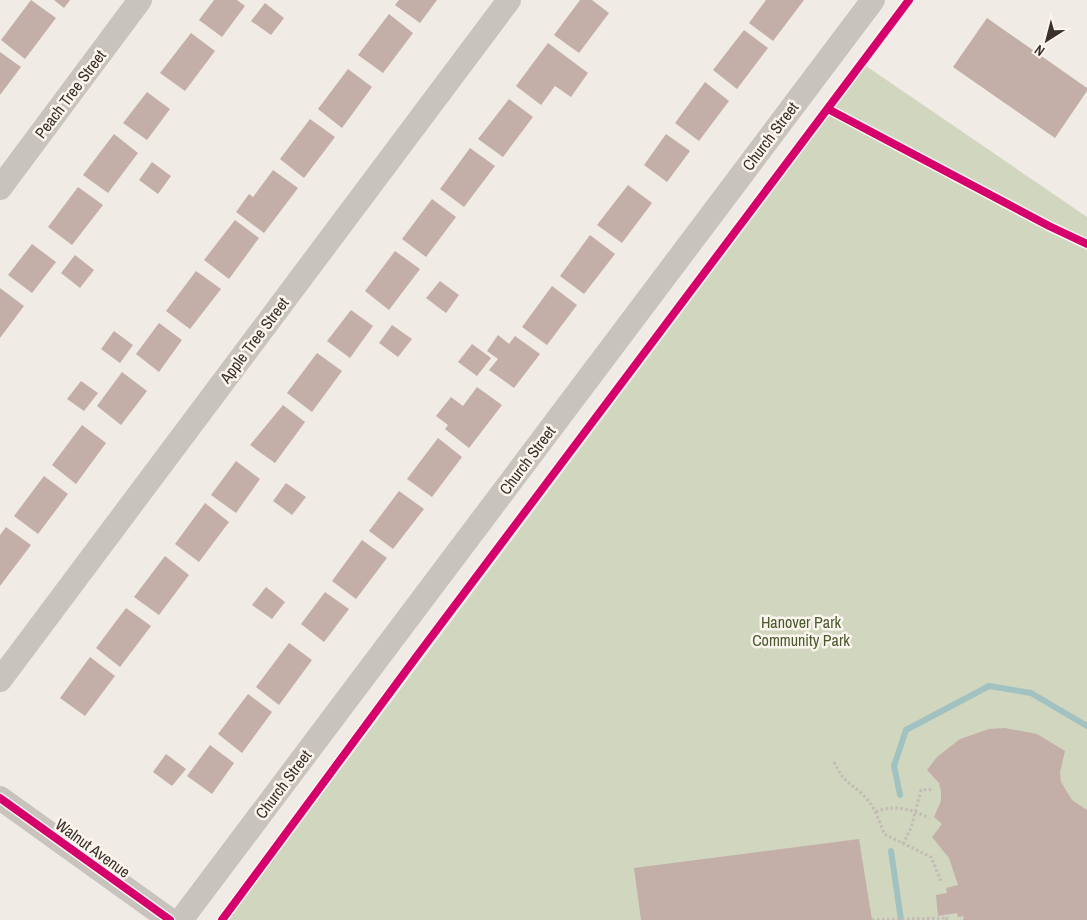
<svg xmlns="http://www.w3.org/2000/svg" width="1087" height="920" viewBox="0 0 1087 920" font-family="'Archivo Narrow',sans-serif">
<rect width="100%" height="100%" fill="#f0ebe5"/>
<path fill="#d1d6bf" d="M 866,66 L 1087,217 L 1087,920 L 228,920 Z"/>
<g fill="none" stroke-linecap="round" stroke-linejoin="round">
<path stroke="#a1c2c1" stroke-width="6" d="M 900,795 L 894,766 L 906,730 L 989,686 L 1031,693 L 1087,726
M 891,851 L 901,920"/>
</g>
<path fill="#c3afa7" d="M 31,0 L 56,18 L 25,59 L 1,40 Z
M 54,0 L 70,0 L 64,8 Z
M 214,0 L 237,0 L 245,6 L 222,37 L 199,20 Z
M 399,0 L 437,0 L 420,23 L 395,5 Z
M 580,0 L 592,0 L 609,13 L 579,53 L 554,35 Z
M 766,0 L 804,0 L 773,41 L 749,23 Z
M 265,3 L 284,18 L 271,35 L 251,21 Z
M 389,14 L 413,33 L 383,73 L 358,55 Z
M 987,18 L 1087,88 L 1087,91 L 1055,138 L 953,67 Z
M 744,30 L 768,48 L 737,89 L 713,70 Z
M 191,33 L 215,51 L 185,91 L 160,73 Z
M 548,43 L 588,73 L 571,97 L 555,86 L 541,105 L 516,86 Z
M 0,52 L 21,67 L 0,95 Z
M 348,69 L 372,87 L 342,128 L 318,109 Z
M 705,82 L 729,101 L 699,141 L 675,123 Z
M 147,92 L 170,109 L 147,140 L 123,123 Z
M 509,99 L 533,117 L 503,157 L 478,139 Z
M 310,119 L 335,137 L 304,178 L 280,159 Z
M 114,134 L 138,153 L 108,193 L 83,175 Z
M 666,134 L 690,151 L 667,182 L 644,165 Z
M 470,148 L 495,166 L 464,207 L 440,189 Z
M 152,162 L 171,176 L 158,194 L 139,180 Z
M 273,170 L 298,188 L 264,233 L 236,212 L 249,194 L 253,197 Z
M 628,185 L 652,203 L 622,243 L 597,225 Z
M 78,187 L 103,205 L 72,245 L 48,227 Z
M 432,199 L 456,217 L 426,257 L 402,239 Z
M 235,220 L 259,238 L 229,279 L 204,260 Z
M 590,235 L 615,254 L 584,294 L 560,276 Z
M 32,244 L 56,262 L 32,293 L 8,275 Z
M 395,251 L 420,269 L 389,310 L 365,291 Z
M 75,255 L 94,270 L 80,288 L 61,273 Z
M 196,271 L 221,289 L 190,329 L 166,311 Z
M 440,281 L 459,295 L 446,313 L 426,298 Z
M 552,286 L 577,305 L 547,345 L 522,327 Z
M 0,288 L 24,306 L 0,338 Z
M 351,310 L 373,326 L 350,358 L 327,341 Z
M 159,323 L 182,340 L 159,372 L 136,354 Z
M 392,325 L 412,339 L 398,357 L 379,343 Z
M 114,331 L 133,345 L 120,363 L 101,349 Z
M 498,335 L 509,344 L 515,336 L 540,354 L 514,388 L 489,370 L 498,359 L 487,351 Z
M 472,344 L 491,358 L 477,376 L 458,362 Z
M 317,353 L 342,371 L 312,412 L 287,393 Z
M 122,372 L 147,391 L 121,425 L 97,406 Z
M 81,381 L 98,393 L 84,411 L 67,399 Z
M 477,387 L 502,405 L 469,448 L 445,429 L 448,425 L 436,416 L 451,397 L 463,406 Z
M 283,405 L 305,422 L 275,463 L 250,445 Z
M 82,425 L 106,443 L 76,484 L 52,465 Z
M 438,438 L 462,457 L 432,497 L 407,479 Z
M 236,461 L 260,479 L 236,513 L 211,495 Z
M 44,476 L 68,494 L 38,534 L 14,516 Z
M 286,483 L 306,497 L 292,515 L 273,501 Z
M 399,491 L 424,509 L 393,549 L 369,531 Z
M 205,503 L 229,522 L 199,562 L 175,544 Z
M 6,527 L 31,545 L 0,586 L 0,535 Z
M 362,540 L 387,558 L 356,599 L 332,581 Z
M 165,556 L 189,575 L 159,615 L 134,597 Z
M 266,587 L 285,602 L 272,619 L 252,605 Z
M 325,592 L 349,609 L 324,642 L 301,624 Z
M 126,608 L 151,626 L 120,667 L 96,648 Z
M 289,643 L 312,660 L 279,705 L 256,687 Z
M 90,657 L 115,676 L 85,716 L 60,698 Z
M 248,694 L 272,712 L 242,753 L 218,734 Z
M 1005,728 L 1037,734 L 1065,751 L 1060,772 L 1061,782 L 1072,800 L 1087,810 L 1087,920 L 963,920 L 964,916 L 958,917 L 957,913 L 938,916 L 936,895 L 947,893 L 946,888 L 958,885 L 949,858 L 932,837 L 942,824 L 934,817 L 941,801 L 941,791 L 939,783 L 927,770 L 937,757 L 960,739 L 989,729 Z
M 210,745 L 234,763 L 212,794 L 187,776 Z
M 166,754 L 186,769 L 172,786 L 153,772 Z
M 859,839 L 872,920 L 641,920 L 634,868 Z"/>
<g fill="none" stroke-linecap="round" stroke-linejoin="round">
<path stroke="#c2bbb6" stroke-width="3" stroke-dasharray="2.5 2.5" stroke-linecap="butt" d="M 834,762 C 844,782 845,779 860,792 C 873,803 879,819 884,834 L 931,857 L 941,881
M 876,812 C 895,804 911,809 929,818
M 903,844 L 911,828 L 921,790 L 934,789
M 872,920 L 947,918 L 946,920"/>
<path stroke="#c9c3be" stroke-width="24" d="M 0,188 L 140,0
M 0,680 L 509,0
M 0,798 L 170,920
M 181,920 L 873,0"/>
<g stroke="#fbf5ee" stroke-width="11">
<path id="cycleway" d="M 828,109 L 1049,226 L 1087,244
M 0,798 L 170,920
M 222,920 L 417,656 L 909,0"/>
</g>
<use href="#cycleway" stroke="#d6006c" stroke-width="8"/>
</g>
<g text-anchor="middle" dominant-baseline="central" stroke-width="5" stroke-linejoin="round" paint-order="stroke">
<g font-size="16" fill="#3b302b" stroke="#fbf5ee">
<text transform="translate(70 94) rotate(-53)">Peach Tree Street</text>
<text transform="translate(770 136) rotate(-53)">Church Street</text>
<text transform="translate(254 340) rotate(-53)">Apple Tree Street</text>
<text transform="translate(527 460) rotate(-53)">Church Street</text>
<text transform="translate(283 784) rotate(-53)">Church Street</text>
<text transform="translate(93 848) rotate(36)">Walnut Avenue</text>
</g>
<g font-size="16" fill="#4a5a2e" stroke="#fbf5ee">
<text x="801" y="622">Hanover Park<tspan x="801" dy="18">Community Park</tspan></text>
</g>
</g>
<g transform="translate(1047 40) rotate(216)" stroke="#fbf5ee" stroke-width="4" paint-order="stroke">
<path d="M0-4L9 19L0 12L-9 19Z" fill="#3b302b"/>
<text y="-8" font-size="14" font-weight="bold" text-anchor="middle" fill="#3b302b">N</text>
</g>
</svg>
